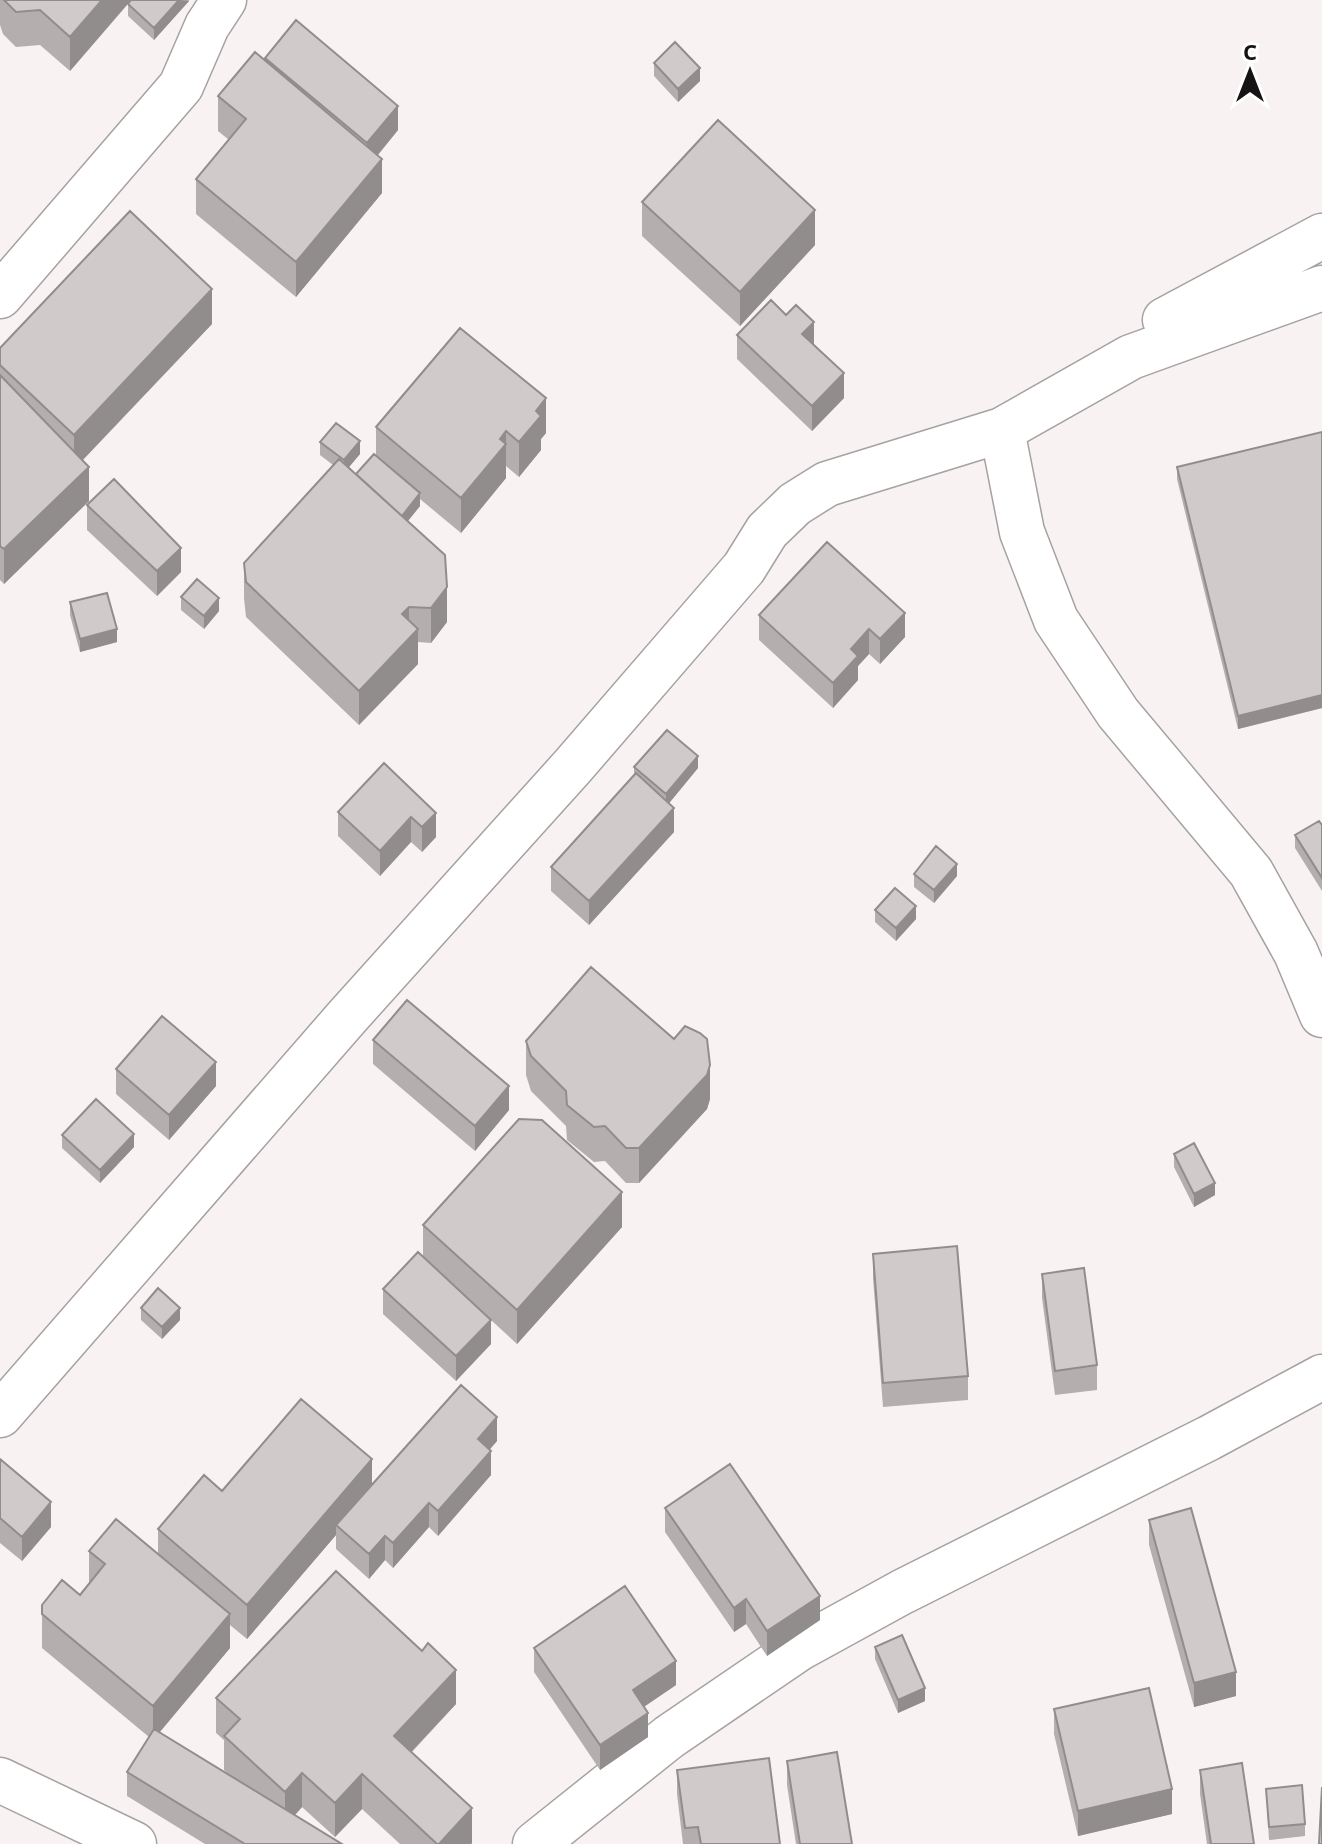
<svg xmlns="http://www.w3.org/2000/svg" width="1322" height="1844" viewBox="0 0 1322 1844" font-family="'Open Sans',sans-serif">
<rect width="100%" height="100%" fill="#f9f2f2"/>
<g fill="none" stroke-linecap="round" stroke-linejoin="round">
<g stroke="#a8a1a1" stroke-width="47">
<path id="minor" d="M 0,296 L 181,86 L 207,26 L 224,0
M 1165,320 L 1322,236
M 1002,430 L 1022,532 L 1056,620 L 1118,713 L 1251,872 L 1296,953 L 1322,1015
M 0,1415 L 347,1017 L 573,766 L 744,568 L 767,531 L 795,504 L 827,484 L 1002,430 L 1131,357 L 1322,288
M 0,1780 L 134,1844
M 535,1844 L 669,1737 L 798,1649 L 902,1592 L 1209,1438 L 1322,1377"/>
</g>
<use href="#minor" stroke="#fff" stroke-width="44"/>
</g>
<path fill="#b4aeae" d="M 0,0 L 189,0 L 189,1 L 154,40 L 128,16 L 128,4 L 70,71 L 40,45 L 16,47 L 3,34 L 0,25 Z
M 265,58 L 398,130 L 378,155 L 382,193 L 296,297 L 196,214 L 196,179 L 229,140 L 218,131 L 218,96 L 265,60 Z
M 654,63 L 700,81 L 678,102 L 654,76 Z
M 642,202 L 815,245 L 740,326 L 642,236 Z
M 212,324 L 83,460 L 89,501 L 4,584 L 0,580 L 0,348 Z
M 737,335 L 814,345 L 844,398 L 812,431 L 737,359 Z
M 376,427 L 546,433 L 541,439 L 541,450 L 519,477 L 506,466 L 506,478 L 461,533 L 420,499 L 420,506 L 408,521 L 447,622 L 431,643 L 418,642 L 418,664 L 359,725 L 246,617 L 244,598 L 244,563 L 333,465 L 320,455 L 320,442 L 360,454 L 349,467 L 356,474 L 376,456 Z
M 1322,432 L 1322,708 L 1238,729 L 1177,479 L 1177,467 Z
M 87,505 L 181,572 L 157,596 L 87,530 Z
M 827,542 L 905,637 L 880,664 L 869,654 L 858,666 L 858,680 L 833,708 L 759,640 L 759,615 Z
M 181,597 L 219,611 L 204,629 L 181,610 Z
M 70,602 L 117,642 L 80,652 L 70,615 Z
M 634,767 L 698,768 L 669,803 L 674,832 L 589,925 L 551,891 L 551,867 L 634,775 Z
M 338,812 L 436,813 L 436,837 L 422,852 L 411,842 L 380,876 L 338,836 Z
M 1322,825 L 1322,891 L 1295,848 L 1295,835 Z
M 914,874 L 957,876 L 934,903 L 914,887 Z
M 875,910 L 916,919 L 896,941 L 875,922 Z
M 674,1039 L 710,1099 L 707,1109 L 639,1183 L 626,1183 L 605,1161 L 594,1162 L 567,1140 L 566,1126 L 531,1091 L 526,1075 L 526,1041 Z
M 373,1040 L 509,1110 L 475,1151 L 373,1064 Z
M 116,1069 L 216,1086 L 169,1140 L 116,1094 Z
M 62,1135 L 134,1147 L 100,1183 L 62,1148 Z
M 1174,1154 L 1215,1195 L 1194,1207 L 1174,1167 Z
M 423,1225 L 622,1227 L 517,1344 L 491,1320 L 491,1344 L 456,1381 L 383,1314 L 383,1289 L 423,1256 Z
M 873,1254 L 968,1376 L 968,1400 L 883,1407 L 873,1278 Z
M 1042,1274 L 1097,1365 L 1097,1390 L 1055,1395 L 1042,1298 Z
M 141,1308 L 180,1320 L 162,1339 L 141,1320 Z
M 497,1441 L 490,1449 L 491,1475 L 438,1536 L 429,1527 L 393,1568 L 385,1560 L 369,1579 L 336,1549 L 336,1535 L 247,1639 L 230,1625 L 230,1648 L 160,1732 L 228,1774 L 224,1770 L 224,1740 L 216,1733 L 216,1698 L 456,1704 L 412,1752 L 472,1843 L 471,1844 L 400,1844 L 362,1809 L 335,1837 L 302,1807 L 295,1815 L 342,1844 L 205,1844 L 127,1796 L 127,1772 L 149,1737 L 42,1648 L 42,1605 L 80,1595 L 89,1584 L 89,1551 L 158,1554 L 158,1529 L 222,1491 L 372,1485 Z
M 0,1459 L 51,1527 L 22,1561 L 0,1543 Z
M 665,1508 L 820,1620 L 767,1656 L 746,1624 L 734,1632 L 665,1532 Z
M 1149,1520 L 1236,1696 L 1194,1707 L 1149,1545 Z
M 875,1647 L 925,1701 L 898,1713 L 875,1659 Z
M 534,1648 L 676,1685 L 644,1707 L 648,1737 L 600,1770 L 534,1672 Z
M 1054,1709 L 1172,1814 L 1078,1836 L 1054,1734 Z
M 787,1761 L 852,1844 L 796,1844 L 787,1785 Z
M 677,1770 L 780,1844 L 683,1844 L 677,1794 Z
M 1200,1770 L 1254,1844 L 1207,1844 L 1200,1794 Z
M 1266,1789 L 1305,1824 L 1305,1836 L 1269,1840 Z"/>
<path fill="#928d8d" d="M 102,0 L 131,0 L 70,71 L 70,37 Z
M 179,0 L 189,1 L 154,40 L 154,28 Z
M 700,68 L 700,81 L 678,102 L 678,89 Z
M 398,106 L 398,130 L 367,168 L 367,143 Z
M 382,159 L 382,193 L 296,297 L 296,262 Z
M 815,210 L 815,245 L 740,326 L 740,292 Z
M 212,289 L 212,324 L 74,469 L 74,435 Z
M 814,322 L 814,346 L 802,334 Z
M 844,373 L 844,398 L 812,431 L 812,406 Z
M 546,398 L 546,433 L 541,439 L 541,450 L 519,477 L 519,442 L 536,411 Z
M 506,431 L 506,478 L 461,533 L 461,498 Z
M 360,441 L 360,454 L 344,473 L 344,460 Z
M 89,467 L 89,501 L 4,584 L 4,549 Z
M 420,493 L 420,506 L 399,532 L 399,519 Z
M 181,548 L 181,572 L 157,596 L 157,571 Z
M 447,587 L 447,622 L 431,643 L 431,608 Z
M 219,598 L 219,611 L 204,629 L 204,616 Z
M 409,607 L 409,638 L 418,629 L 418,664 L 359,725 L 359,691 L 402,614 Z
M 905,613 L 905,637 L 880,664 L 880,639 Z
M 117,629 L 117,642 L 80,652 L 80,639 Z
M 869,629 L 869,654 L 858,666 L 858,680 L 833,708 L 833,683 L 851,649 Z
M 1322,695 L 1322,708 L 1238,729 L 1238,716 Z
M 698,756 L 698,768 L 666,807 L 666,794 Z
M 674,808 L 674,832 L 589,925 L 589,901 Z
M 436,813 L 436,837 L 422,852 L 422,827 Z
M 411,817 L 411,842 L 380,876 L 380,851 Z
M 957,864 L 957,876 L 934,903 L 934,890 Z
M 916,906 L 916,919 L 896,941 L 896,928 Z
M 216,1062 L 216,1086 L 169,1140 L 169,1115 Z
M 710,1065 L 710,1099 L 707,1109 L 639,1183 L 639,1148 Z
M 509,1086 L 509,1110 L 475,1151 L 475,1126 Z
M 134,1134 L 134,1147 L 100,1183 L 100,1170 Z
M 1215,1183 L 1215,1195 L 1194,1207 L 1194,1194 Z
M 622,1192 L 622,1227 L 517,1344 L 517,1310 Z
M 180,1308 L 180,1320 L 162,1339 L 162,1327 Z
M 491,1320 L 491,1344 L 456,1381 L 456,1356 Z
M 497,1417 L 497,1441 L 478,1463 L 478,1439 Z
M 491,1451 L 491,1475 L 438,1536 L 438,1511 Z
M 372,1459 L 372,1494 L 336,1525 L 336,1535 L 247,1639 L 247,1605 Z
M 51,1502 L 51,1527 L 22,1561 L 22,1537 Z
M 429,1503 L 429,1527 L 393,1568 L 393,1543 Z
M 385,1536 L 385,1560 L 369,1579 L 369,1554 Z
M 820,1596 L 820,1620 L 767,1656 L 767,1631 Z
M 746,1599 L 746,1624 L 734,1632 L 734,1608 Z
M 230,1614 L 230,1648 L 153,1740 L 153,1706 Z
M 676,1661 L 676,1685 L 633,1714 L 633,1690 Z
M 456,1670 L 456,1704 L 394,1770 L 394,1736 Z
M 1236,1672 L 1236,1696 L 1194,1707 L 1194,1683 Z
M 925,1688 L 925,1701 L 898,1713 L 898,1700 Z
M 648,1713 L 648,1737 L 600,1770 L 600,1745 Z
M 302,1773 L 302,1807 L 285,1826 L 285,1792 Z
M 362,1774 L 362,1809 L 335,1837 L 335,1803 Z
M 1172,1789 L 1172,1814 L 1078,1836 L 1078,1811 Z
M 472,1808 L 472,1843 L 471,1844 L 439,1844 Z"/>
<path fill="#d1caca" stroke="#928d8d" stroke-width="2" d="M 4,0 L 102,0 L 70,37 L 40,10 L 16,12 Z
M 131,0 L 179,0 L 154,28 L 128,4 Z
M 296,20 L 398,106 L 367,143 L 265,58 Z
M 675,42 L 700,68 L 678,89 L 654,63 Z
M 255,52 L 382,159 L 296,262 L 196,179 L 246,119 L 218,96 Z
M 718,120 L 815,210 L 740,292 L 642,202 Z
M 130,211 L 212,289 L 74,435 L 0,365 L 0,348 Z
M 771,300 L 786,315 L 796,305 L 814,322 L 802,334 L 844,373 L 812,406 L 737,335 Z
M 460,328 L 546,398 L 536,411 L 541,416 L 519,442 L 506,431 L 500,439 L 506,444 L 461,498 L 376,427 Z
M 0,375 L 89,467 L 4,549 L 0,546 Z
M 336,423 L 360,441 L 344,460 L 320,442 Z
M 1322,432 L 1322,695 L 1238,716 L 1177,467 Z
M 374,454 L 420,493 L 402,516 L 356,474 Z
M 339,459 L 445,555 L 447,587 L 431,608 L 409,607 L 402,614 L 418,629 L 359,691 L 246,582 L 244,563 Z
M 114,479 L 181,548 L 157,571 L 87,505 Z
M 827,542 L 905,613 L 880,639 L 869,629 L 851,649 L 858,656 L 833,683 L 759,615 Z
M 197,579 L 219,598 L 204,616 L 181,597 Z
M 107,593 L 117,629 L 80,639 L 70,602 Z
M 667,730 L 698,756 L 666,794 L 634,767 Z
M 384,763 L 436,813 L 422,827 L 411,817 L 380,851 L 338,812 Z
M 636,773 L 674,808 L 589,901 L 551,867 Z
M 1319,821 L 1322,825 L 1322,878 L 1295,835 Z
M 936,846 L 957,864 L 934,890 L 914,874 Z
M 895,888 L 916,906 L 896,928 L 875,910 Z
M 591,967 L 674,1039 L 685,1026 L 700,1033 L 707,1039 L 710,1065 L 707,1075 L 639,1148 L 626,1148 L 605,1126 L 594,1127 L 567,1105 L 566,1091 L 531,1056 L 526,1041 Z
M 407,1000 L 509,1086 L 475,1126 L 373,1040 Z
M 162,1016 L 216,1062 L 169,1115 L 116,1069 Z
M 96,1099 L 134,1134 L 100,1170 L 62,1135 Z
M 519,1119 L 542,1120 L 622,1192 L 517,1310 L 423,1225 Z
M 1194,1143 L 1215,1183 L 1194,1194 L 1174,1154 Z
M 957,1246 L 968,1376 L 883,1383 L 873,1254 Z
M 418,1252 L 491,1320 L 456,1356 L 383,1289 Z
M 1084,1268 L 1097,1365 L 1055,1371 L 1042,1274 Z
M 158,1288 L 180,1308 L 162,1327 L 141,1308 Z
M 461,1385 L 497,1417 L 478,1439 L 491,1451 L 438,1511 L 429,1503 L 393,1543 L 385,1536 L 369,1554 L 336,1525 Z
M 301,1399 L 372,1459 L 247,1605 L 158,1529 L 204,1475 L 222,1491 Z
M 0,1459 L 51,1502 L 22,1537 L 0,1518 Z
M 730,1464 L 820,1596 L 767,1631 L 746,1599 L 734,1608 L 665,1508 Z
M 1191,1508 L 1236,1672 L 1194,1683 L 1149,1520 Z
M 116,1519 L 230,1614 L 153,1706 L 42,1614 L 42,1605 L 62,1580 L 80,1595 L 105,1564 L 89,1551 Z
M 336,1571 L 422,1651 L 428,1643 L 456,1670 L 394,1736 L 472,1808 L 439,1844 L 437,1844 L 362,1774 L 335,1803 L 302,1773 L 285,1792 L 224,1736 L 240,1719 L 216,1698 Z
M 625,1586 L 676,1661 L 633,1690 L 648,1713 L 600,1745 L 534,1648 Z
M 902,1635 L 925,1688 L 898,1700 L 875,1647 Z
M 1149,1688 L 1172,1789 L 1078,1811 L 1054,1709 Z
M 154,1729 L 342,1844 L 245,1844 L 127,1772 Z
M 837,1752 L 852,1844 L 800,1844 L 787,1761 Z
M 769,1758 L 780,1844 L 701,1844 L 698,1827 L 685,1828 L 677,1770 Z
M 1242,1763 L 1254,1844 L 1211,1844 L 1200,1770 Z
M 1302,1785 L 1305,1824 L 1269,1827 L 1266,1789 Z
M 1322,1787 L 1322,1844 L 1319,1844 Z"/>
<g transform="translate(1250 72)" stroke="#ffffff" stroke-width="6" paint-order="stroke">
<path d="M0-6L14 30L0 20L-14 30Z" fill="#151313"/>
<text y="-12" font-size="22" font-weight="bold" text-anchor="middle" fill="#151313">С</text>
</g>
</svg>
